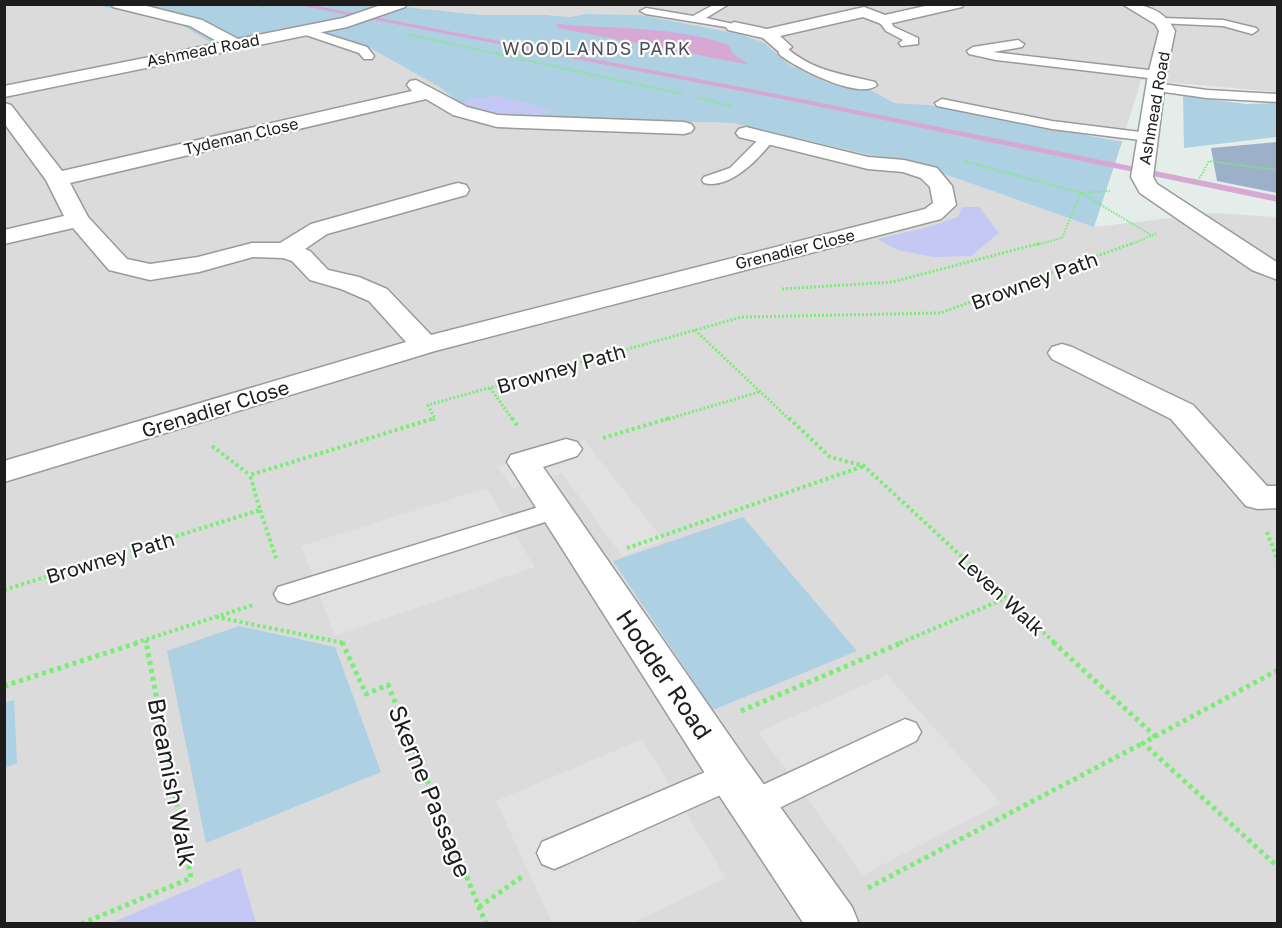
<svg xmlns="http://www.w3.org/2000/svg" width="1282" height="928" viewBox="0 0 1282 928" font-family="'Golos Text',sans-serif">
<rect width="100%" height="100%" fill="#e4ede9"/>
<path fill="#dadbda" d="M 5,5 L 96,5 L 180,24 L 225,51 L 321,31 L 372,49 L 441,88 L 468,110 L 523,117 L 733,123 L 933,170 L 1094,227 L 1214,213 L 1277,217 L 1277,923 L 5,923 Z
M 374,5 L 1277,5 L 1277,92 L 1141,80 L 1122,142 L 930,105 L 894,103 L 869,89 L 829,83 L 790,65 L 763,42 L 739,34 L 641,15 L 586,14 L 570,17 L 547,15 L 482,15 Z"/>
<path fill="#aed0e3" d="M 374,4 L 482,15 L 547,15 L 570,17 L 586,14 L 641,15 L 739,34 L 763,42 L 790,65 L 829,83 L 869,89 L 894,103 L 930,105 L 1122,142 L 1094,227 L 933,170 L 733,123 L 523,117 L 468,110 L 441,88 L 372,49 L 321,31 L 225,51 L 180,24 L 96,5 Z
M 1183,96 L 1247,104 L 1277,103 L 1277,137 L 1184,148 Z
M 743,517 L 857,651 L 713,710 L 613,561 Z
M 239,626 L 335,647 L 381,772 L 206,843 L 167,651 Z
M 14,700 L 17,763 L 5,768 L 5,703 Z"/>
<path fill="#9cb0c9" d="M 1277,142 L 1277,193 L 1217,181 L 1211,148 Z"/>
<path fill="#c4c8f4" d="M 496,96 L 531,104 L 552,111 C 529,124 494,113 468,110 L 462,104 L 468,99 Z
M 962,207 L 979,207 L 999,233 L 971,256 L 933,257 L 898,250 L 877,239 L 925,228 L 958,217 Z
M 240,868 L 256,923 L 111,923 Z"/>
<path fill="#e1e1e1" d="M 584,440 L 664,541 L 622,556 L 562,473 L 513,489 L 498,467 Z
M 486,488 L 535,567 L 335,636 L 301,546 Z
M 887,675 L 1001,803 L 863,875 L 758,732 Z
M 642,739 L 726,878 L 632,923 L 552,923 L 496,801 Z"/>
<path fill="#d7a8d4" d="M 556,24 C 613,29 674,26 729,45 L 733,54 L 750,65 L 558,28 Z"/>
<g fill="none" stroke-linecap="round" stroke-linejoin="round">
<path fill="#d7a8d4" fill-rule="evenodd" d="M 292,4 L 307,4 L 787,96 L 1278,196 L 1278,202 L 787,100 Z"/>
<g stroke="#9a9a9a" stroke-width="3">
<path id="service" d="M 715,4 L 729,4 L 706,18 L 738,25 L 738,29 L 646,14 L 640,11 L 646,8 L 693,16 Z
M 884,17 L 888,18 L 894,27 L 918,38 L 918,44 L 901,46 L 899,43 L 903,40 L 886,31 L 878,20 Z
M 1162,18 L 1223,20 L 1256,28 L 1258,30 L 1252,34 L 1223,26 L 1158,23 L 1158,19 Z
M 304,27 L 367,47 L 374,56 L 372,59 L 364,59 L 359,53 L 300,33 L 300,29 Z
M 1018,40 L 1024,44 L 1022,47 L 993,52 L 1157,71 L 1164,75 L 1157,79 L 996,60 L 969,54 L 967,51 L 973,47 Z
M 784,43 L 788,44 L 789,50 C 816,72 843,74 875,82 L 877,85 C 860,101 794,67 779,54 L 778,47 Z
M 1155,83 L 1207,90 L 1278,94 L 1278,102 L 1207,98 L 1150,90 L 1148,87 Z
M 942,99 L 1052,121 L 1148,133 L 1155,137 L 1148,141 L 1052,129 L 937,106 L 935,103 Z
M 767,135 L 774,139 C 760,158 730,190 704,183 L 702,180 L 704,177 L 730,168 L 762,136 Z
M 555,502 L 564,504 L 568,510 L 564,516 L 288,604 L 278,601 L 274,594 L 278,587 Z
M 905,719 L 916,723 L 921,732 L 916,741 L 765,815 L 753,820 L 741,815 L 736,805 L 741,795 Z
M 731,761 L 743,765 L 747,775 L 743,785 L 566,864 L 554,869 L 542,864 L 537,853 L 542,842 Z"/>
</g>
<g stroke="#9a9a9a" stroke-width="3">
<path id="minor" d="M 111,4 L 139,4 L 202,20 L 238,39 L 343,18 L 384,4 L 407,4 L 405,7 L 347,27 L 4,97 L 4,86 L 220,43 L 190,26 L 113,7 Z
M 934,4 L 964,4 L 962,7 L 884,25 L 863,17 L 780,36 L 792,47 L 784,52 L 778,51 L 763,38 L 728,30 L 726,27 L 734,22 L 767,29 L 864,7 L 885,15 Z
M 1122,4 C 1145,4 1164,9 1175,31 L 1166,75 L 1153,177 L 1157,184 L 1278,263 L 1278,280 L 1252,270 L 1140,193 L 1131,177 L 1148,75 L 1159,31 L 1155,24 Z
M 416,80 L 467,107 L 498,115 L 684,122 L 691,124 L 694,128 L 691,132 L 684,134 L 497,127 L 453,115 L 426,99 L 70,183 L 88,217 L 127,259 L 150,264 L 198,257 L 252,243 L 280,243 L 311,224 L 450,185 L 458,183 L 466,185 L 469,190 L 466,195 L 327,234 L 305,249 L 310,251 L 328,270 L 359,277 L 387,289 L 431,335 L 925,209 L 933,203 L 930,187 L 921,178 L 903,172 L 868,169 L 739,137 L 736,133 L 739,129 L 746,127 L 868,157 L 904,160 L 937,168 L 952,186 L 956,205 L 941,219 L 435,351 L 4,482 L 4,461 L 406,342 L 369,301 L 341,289 L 310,280 L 292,261 L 283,258 L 253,257 L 199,272 L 150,280 L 109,270 L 73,228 L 4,244 L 4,230 L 64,216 L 46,180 L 4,123 L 4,103 L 11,105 L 62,171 L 412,91 L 407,85 L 410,81 Z
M 1062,344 L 1072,347 L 1193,405 L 1267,486 L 1278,486 L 1278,508 L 1258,509 L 1246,506 L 1171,419 L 1052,359 L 1048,353 L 1052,347 Z
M 566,439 L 577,442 L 582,449 L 577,456 L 543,467 L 747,761 L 852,907 L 859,924 L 804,924 L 715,789 L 507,462 L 511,455 Z"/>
</g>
<path stroke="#7bed76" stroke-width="2" stroke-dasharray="1.5 1.5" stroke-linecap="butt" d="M 254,4 L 265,7
M 405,34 L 682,94
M 698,98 L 732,106
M 964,161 L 1081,193 L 1153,236
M 1198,181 L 1209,161 L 1278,170
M 1082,193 L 1110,191
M 1036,245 L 1062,238 L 1081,193
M 1130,245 L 1157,233"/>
<path stroke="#7bed76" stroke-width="3" stroke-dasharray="2 2" stroke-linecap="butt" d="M 782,289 L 892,282 L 1041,243
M 695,330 L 790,420
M 490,388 L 513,420
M 433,420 L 435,419 L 428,405 L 742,317 L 940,313 L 1133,243
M 665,420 L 759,392"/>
<path stroke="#7bed76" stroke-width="4" stroke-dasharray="3 3" stroke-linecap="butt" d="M 512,418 L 519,428
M 789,418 L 830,457 L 864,466 L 1055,643
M 603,438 L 670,418
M 212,446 L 250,475
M 260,510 L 277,561
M 1267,532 L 1278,562
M 627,548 L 864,466
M 4,590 L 260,510 L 250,475 L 435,418
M 216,617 L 344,643
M 146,640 L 147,643
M 135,643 L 253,605
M 900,643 L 1006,598"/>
<path stroke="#7bed76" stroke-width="5" stroke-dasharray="4 4" stroke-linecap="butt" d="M 342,642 L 366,694 L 388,685 L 486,924
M 1053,642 L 1156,737
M 1278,670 L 1143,743 L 1278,867
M 4,686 L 140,642
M 741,711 L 903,642
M 868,888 L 1143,743
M 479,907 L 523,876
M 81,924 L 191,878 L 146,642"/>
<use href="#service" fill="#fff" fill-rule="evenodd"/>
<use href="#minor" fill="#fff" fill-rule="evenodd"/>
</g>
<g text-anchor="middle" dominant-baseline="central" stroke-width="4.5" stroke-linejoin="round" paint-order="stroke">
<g font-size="16" fill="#1d1d1d" stroke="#fff">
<text transform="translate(203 50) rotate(-11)">Ashmead Road</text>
<text transform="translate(1154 108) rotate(-80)">Ashmead Road</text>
<text transform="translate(241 136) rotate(-13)">Tydeman Close</text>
<text transform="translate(795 249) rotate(-14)">Grenadier Close</text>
</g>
<g font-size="18" letter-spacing="1.5" fill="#505050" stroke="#fff">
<text x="597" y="48">WOODLANDS PARK</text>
</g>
<g font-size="20" fill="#1d1d1d" stroke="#fff">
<text transform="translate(1034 280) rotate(-20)">Browney Path</text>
<text transform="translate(561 368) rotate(-16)">Browney Path</text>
<text transform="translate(215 408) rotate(-17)">Grenadier Close</text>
<text transform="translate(110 557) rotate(-17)">Browney Path</text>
<text transform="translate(1002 594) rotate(43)">Leven Walk</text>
</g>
<g font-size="24" fill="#1d1d1d" stroke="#fff">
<text transform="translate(665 674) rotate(56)">Hodder Road</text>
<text transform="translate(173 782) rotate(79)">Breamish Walk</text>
<text transform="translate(431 791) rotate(68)">Skerne Passage</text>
</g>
</g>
<rect width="1282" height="928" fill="none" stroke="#1d1d1d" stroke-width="12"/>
</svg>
